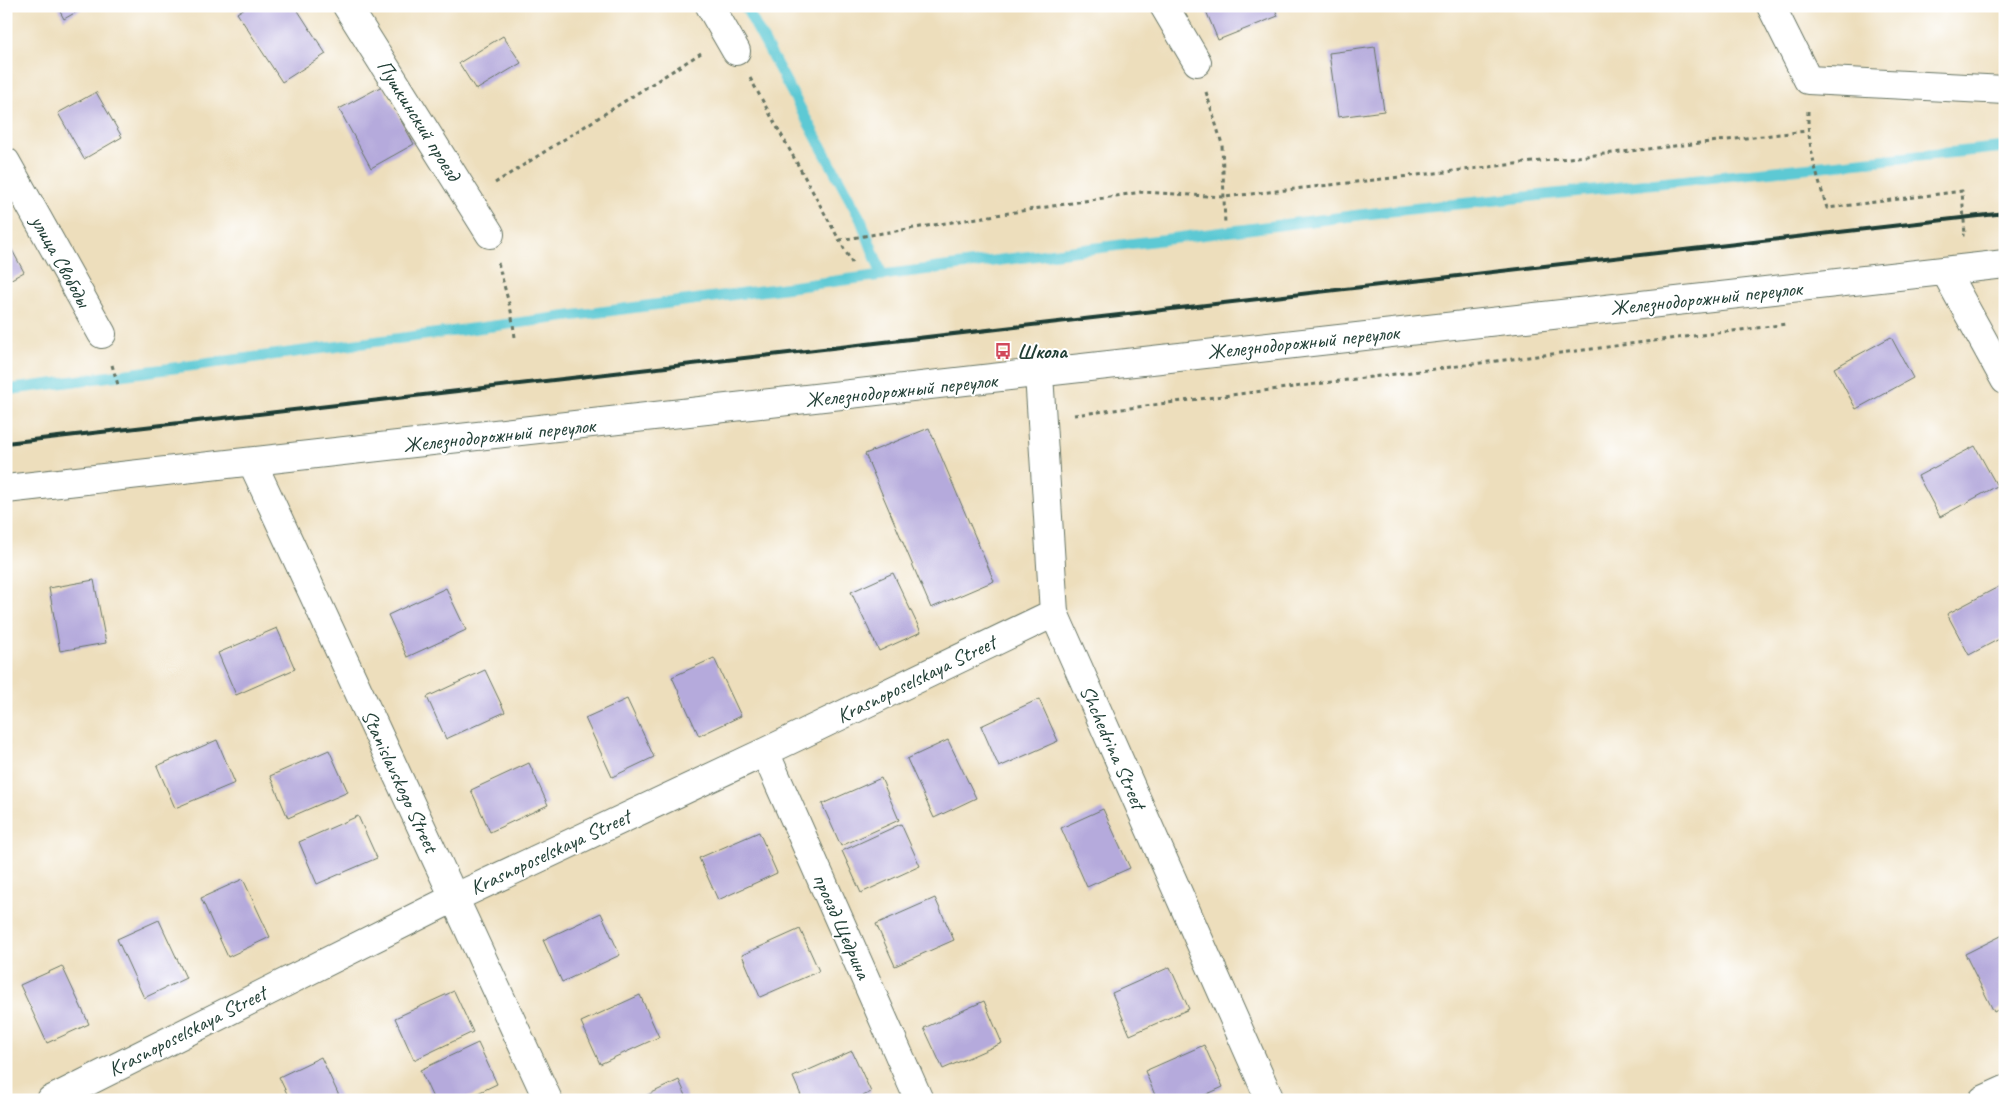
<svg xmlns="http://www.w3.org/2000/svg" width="2011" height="1106" viewBox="0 0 2011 1106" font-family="Caveat,sans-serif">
<rect width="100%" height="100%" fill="#fff"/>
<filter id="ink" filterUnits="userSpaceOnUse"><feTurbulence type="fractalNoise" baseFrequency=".02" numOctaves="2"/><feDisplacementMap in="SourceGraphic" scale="10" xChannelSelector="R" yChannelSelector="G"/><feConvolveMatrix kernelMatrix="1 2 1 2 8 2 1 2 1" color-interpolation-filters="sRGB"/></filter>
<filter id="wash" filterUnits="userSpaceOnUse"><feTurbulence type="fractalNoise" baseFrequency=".0096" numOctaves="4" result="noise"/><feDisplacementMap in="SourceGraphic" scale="20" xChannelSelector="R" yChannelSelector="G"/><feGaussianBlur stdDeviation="1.12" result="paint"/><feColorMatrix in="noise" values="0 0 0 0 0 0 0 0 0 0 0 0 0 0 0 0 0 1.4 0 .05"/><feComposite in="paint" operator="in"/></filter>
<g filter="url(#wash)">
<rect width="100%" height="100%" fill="#eddebc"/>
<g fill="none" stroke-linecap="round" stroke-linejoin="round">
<path stroke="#5dc9d4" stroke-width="11" d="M 745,6 L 861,220 L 882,275
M 6,390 L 882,275 L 1391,211 L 2005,147"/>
</g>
<g id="blocks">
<path fill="#b5aadc" d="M 57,6 L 87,6 L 64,19 Z
M 248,6 L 295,6 L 326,54 L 282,82 L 237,13 Z
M 1204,6 L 1274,6 L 1278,16 L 1218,40 Z
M 503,36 L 521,63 L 476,90 L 459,63 Z
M 1375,47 L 1384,111 L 1338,117 L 1329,53 Z
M 382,86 L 414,144 L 371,168 L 339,109 Z
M 96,92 L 122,137 L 84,159 L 58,113 Z
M 6,239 L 24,272 L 6,282 Z
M 1891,337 L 1913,378 L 1856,409 L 1834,368 Z
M 929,428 L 994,581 L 931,608 L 865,454 Z
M 1975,446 L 1997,486 L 1940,517 L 1918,476 Z
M 893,573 L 921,632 L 879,651 L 851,592 Z
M 94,580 L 106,643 L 60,651 L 49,588 Z
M 2004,584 L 2005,636 L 1969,655 L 1947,614 Z
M 446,588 L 466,630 L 407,657 L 388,615 Z
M 277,628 L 295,669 L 236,695 L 218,653 Z
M 714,658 L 741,716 L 699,736 L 672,677 Z
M 485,670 L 505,712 L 446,739 L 427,697 Z
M 627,699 L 654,757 L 612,777 L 585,718 Z
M 1039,699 L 1058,741 L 999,767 L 981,726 Z
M 217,740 L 235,783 L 175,808 L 157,766 Z
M 948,740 L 976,798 L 934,818 L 907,759 Z
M 329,750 L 348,792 L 288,818 L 270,776 Z
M 529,763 L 548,805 L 490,832 L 471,790 Z
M 881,778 L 899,820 L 841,846 L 822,804 Z
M 1103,809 L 1130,868 L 1087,887 L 1061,828 Z
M 358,816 L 377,858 L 317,884 L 299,842 Z
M 901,824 L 920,866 L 861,893 L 842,851 Z
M 759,832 L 777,873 L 718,900 L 699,858 Z
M 243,879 L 270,937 L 228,957 L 201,898 Z
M 935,898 L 954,940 L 895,966 L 876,924 Z
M 601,913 L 620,955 L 562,982 L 543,940 Z
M 159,920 L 186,978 L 144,998 L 117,939 Z
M 800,929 L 819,971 L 760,997 L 742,955 Z
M 2005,934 L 2005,1006 L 1994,1012 L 1965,954 Z
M 62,966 L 89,1024 L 47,1043 L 20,985 Z
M 1170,967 L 1189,1009 L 1130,1035 L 1112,993 Z
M 454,991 L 473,1032 L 414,1060 L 395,1018 Z
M 640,995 L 659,1037 L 600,1064 L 581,1022 Z
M 984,1001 L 1002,1043 L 943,1069 L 924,1028 Z
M 478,1043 L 497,1084 L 463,1100 L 434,1100 L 420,1070 Z
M 1204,1045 L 1223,1087 L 1194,1100 L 1157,1100 L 1145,1071 Z
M 852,1051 L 871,1092 L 855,1100 L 803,1100 L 793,1077 Z
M 321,1057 L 341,1100 L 290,1100 L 279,1077 Z
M 679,1080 L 688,1100 L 637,1100 Z"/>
</g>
</g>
<g filter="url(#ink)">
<use href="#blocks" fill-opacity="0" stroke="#677564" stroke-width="1"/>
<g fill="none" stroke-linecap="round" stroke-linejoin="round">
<g stroke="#677564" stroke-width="30">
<path id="minor" d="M 347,6 L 490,234
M 710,6 L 736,51
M 1164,6 L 1197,62
M 1771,6 L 1808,80 L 2005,90
M 6,162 L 102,334
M 1945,271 L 2005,380
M 1039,374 L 1054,613 L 1270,1100
M 252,462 L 548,1100
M 6,489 L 2005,264
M 765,752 L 919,1100
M 51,1100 L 454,898 L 765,752 L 1054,613
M 1983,1100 L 2005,1090"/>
</g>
<path stroke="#677564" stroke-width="3" stroke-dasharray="4 4" stroke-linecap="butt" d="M 750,78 L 852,263
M 1206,92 L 1222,144 L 1225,225
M 1808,111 C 1807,144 1817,176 1827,208 L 1962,191 L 1965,235 L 1963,235
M 495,183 L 701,53
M 839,240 L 1141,192 L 1224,197 L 1807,131
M 498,263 L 511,311 L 515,337
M 112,365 L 119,388
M 1074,415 L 1787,324"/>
<use href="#minor" stroke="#fff" stroke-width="28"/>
<path stroke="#1f3d34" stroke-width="4" d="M 6,443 L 2005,213"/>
</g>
</g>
<defs>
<g id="bus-bare" transform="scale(1.35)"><path d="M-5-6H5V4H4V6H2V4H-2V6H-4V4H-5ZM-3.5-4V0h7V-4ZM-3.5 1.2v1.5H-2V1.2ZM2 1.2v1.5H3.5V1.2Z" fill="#d1495b" stroke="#fff" stroke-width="2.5" paint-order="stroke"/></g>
</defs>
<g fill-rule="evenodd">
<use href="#bus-bare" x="1003" y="351"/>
</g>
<g text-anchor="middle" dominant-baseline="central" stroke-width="4" stroke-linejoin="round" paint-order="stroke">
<g font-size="21" fill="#1f3d34" stroke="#fff">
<text transform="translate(419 120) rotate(58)">Пушкинский проезд</text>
<text transform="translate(61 261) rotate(61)">улица Свободы</text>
<text transform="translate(1706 298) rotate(-6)">Железнодорожный переулок</text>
<text transform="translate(1303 342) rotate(-6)">Железнодорожный переулок</text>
<text transform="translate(901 390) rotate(-6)">Железнодорожный переулок</text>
<text transform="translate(499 435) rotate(-6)">Железнодорожный переулок</text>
<text transform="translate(916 679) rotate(-26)">Krasnoposelskaya Street</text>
<text transform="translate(1113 747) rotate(66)">Shchedrina Street</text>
<text transform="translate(400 781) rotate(65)">Stanislavskogo Street</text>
<text transform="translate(550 852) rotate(-25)">Krasnoposelskaya Street</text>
<text transform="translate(842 926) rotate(66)">проезд Щедрина</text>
<text transform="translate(187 1031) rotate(-27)">Krasnoposelskaya Street</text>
</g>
<g font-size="21" font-weight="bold" fill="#1f3d34" stroke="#fff" text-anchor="start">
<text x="1017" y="351">Школа</text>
</g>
</g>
<rect width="2011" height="1106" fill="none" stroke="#fff" stroke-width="25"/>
</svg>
